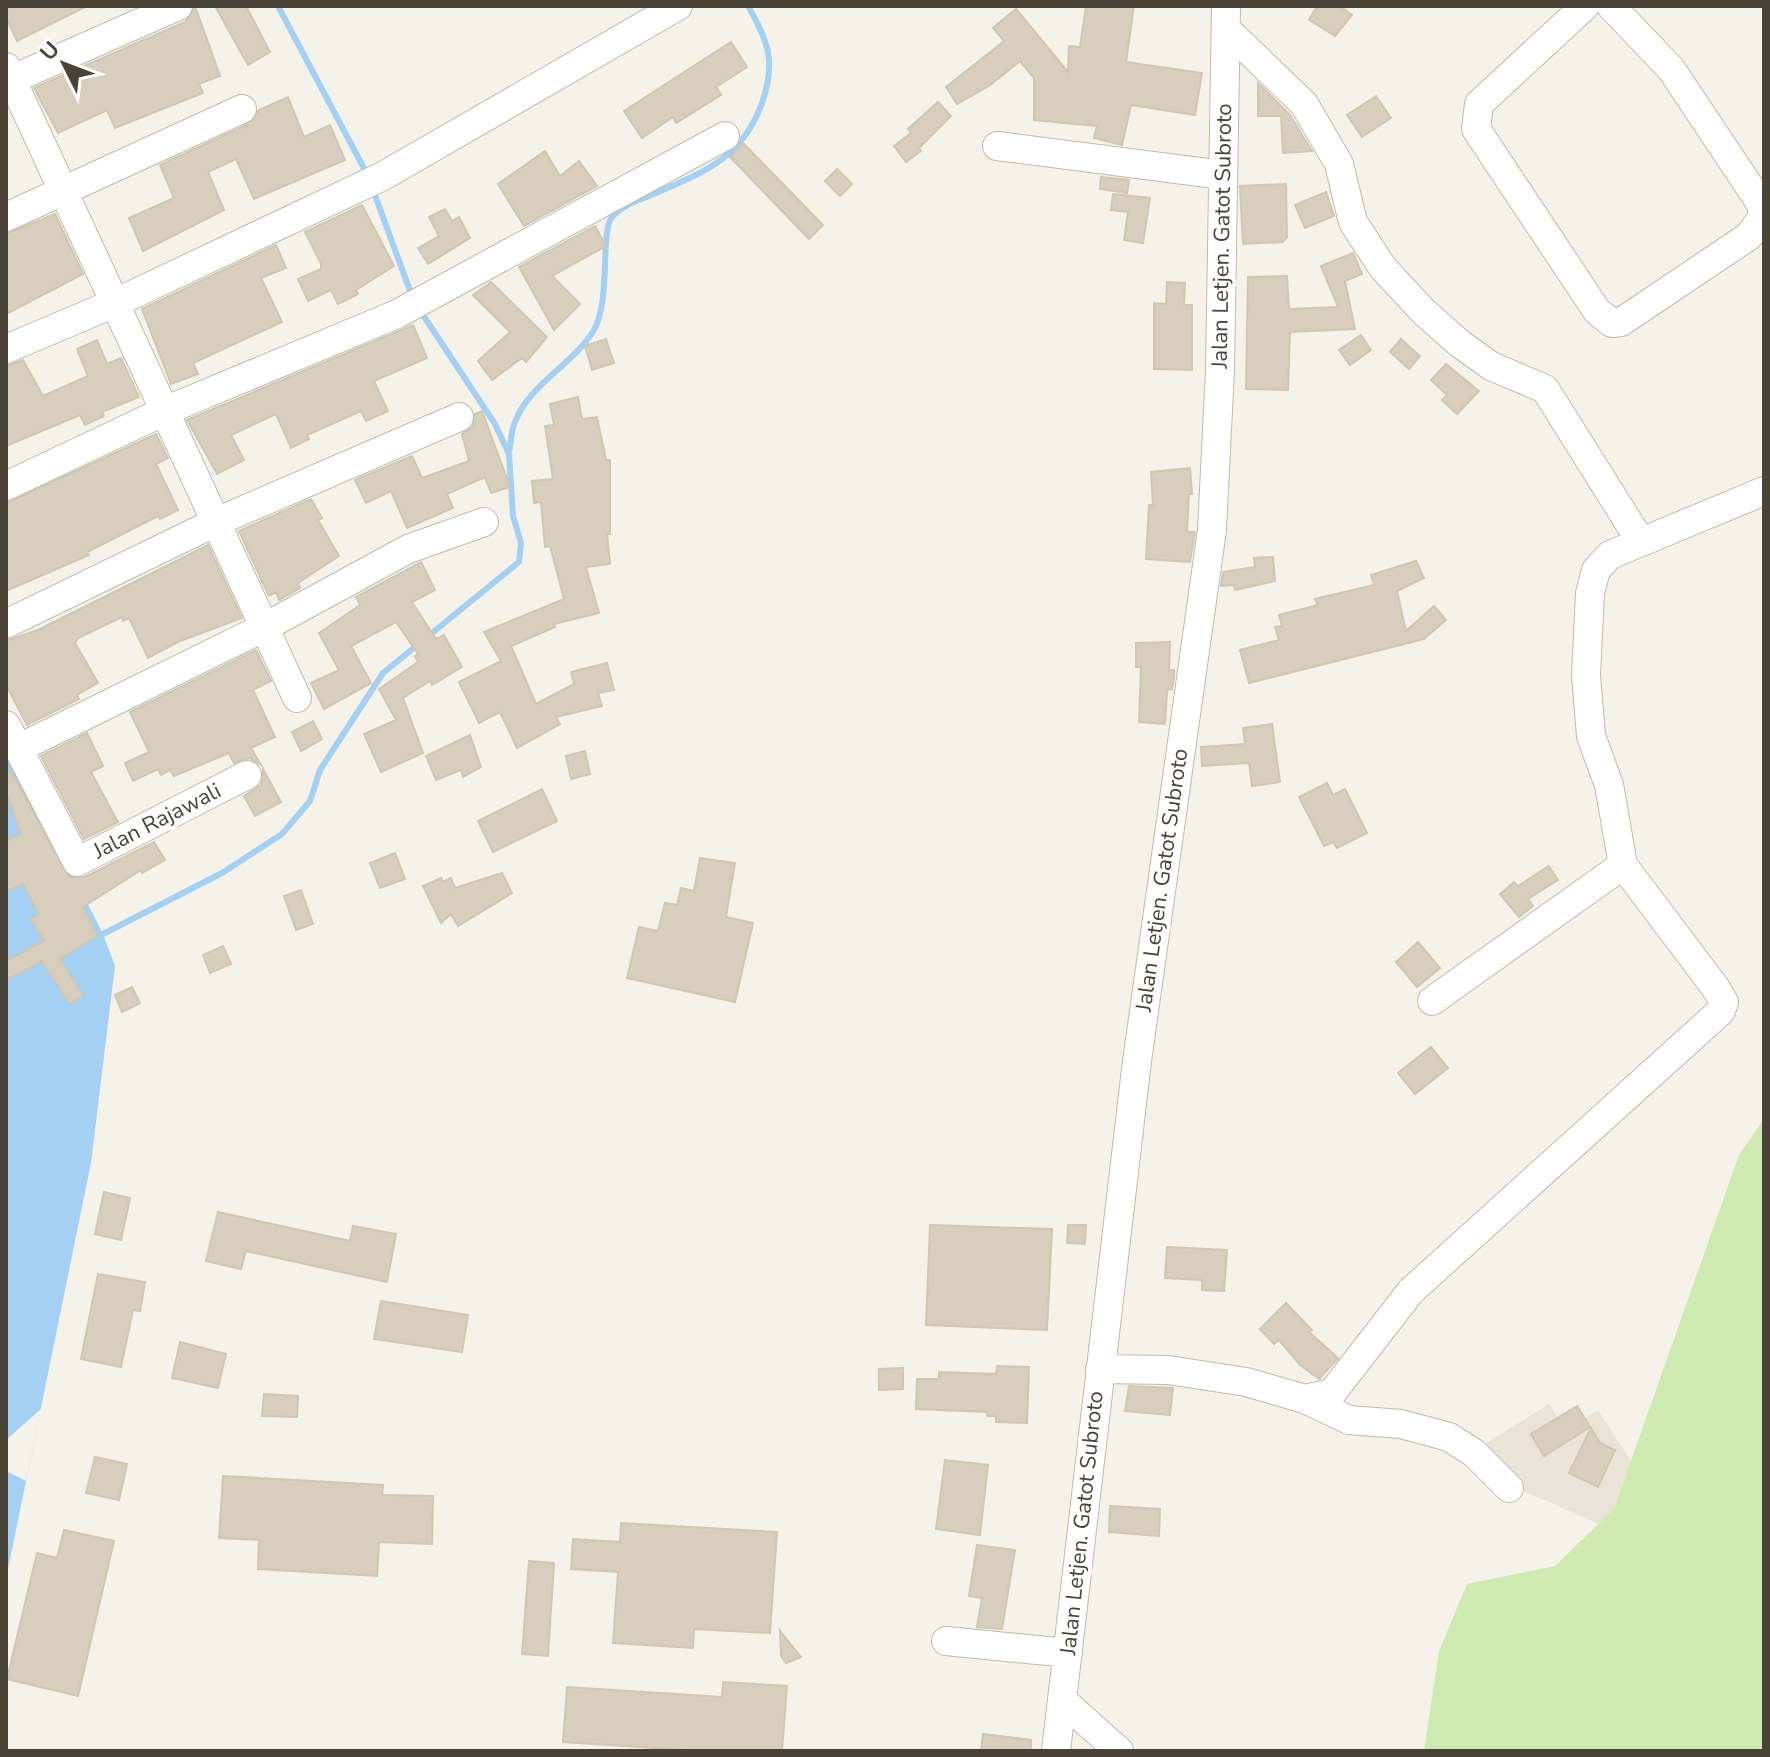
<svg xmlns="http://www.w3.org/2000/svg" width="1770" height="1757" viewBox="0 0 1770 1757" font-family="'Nunito Sans',sans-serif">
<rect width="100%" height="100%" fill="#f5f2e9"/>
<path fill="#e9e4d7" d="M 1549,1404 L 1565,1430 L 1598,1410 L 1631,1461 L 1614,1509 L 1599,1524 L 1517,1488 L 1483,1445 Z"/>
<path fill="#ceeab1" d="M 1764,1119 L 1764,1751 L 1424,1751 L 1439,1651 L 1467,1584 L 1555,1566 L 1614,1509 L 1739,1155 Z"/>
<path fill="#a4d0f3" d="M 6,744 L 103,934 L 115,966 L 91,1163 L 6,1579 Z"/>
<path fill="#f5f2e9" d="M 41,1409 L 26,1481 L 6,1471 L 6,1440 Z"/>
<g fill="none" stroke-linecap="round" stroke-linejoin="round">
<path stroke="#a4d0f3" stroke-width="6" d="M 278,6 L 368,176
M 373,190 L 412,296
M 509,452 C 511,443 511,431 515,422 C 529,384 574,364 594,330 C 611,300 600,232 612,217 C 621,206 637,201 649,196 C 701,173 741,161 762,103 C 776,63 769,42 748,6
M 103,934 L 222,873 L 282,834 L 310,801 L 320,770 L 383,673 L 519,562 L 521,543 L 513,516 L 509,454 L 495,424 L 419,309"/>
</g>
<path fill="#d7cebe" stroke="#d2c6b1" stroke-width="2" d="M 12,6 L 87,6 L 17,41 L 6,18 L 6,9 Z
M 195,6 L 220,76 L 199,84 L 203,93 L 115,128 L 107,110 L 58,133 L 34,88 L 185,22 Z
M 215,6 L 246,6 L 270,52 L 248,65 Z
M 1086,6 L 1134,6 L 1126,62 L 1202,73 L 1195,115 L 1131,105 L 1122,145 L 1094,138 L 1097,126 L 1034,120 L 1034,78 L 1020,61 L 989,86 L 957,104 L 946,87 L 1004,41 L 993,28 L 1016,9 L 1068,72 L 1069,46 L 1080,47 Z
M 1317,6 L 1340,6 L 1352,15 L 1335,36 L 1309,20 Z
M 731,42 L 747,67 L 716,87 L 721,95 L 676,123 L 673,117 L 642,138 L 624,111 Z
M 1258,83 L 1290,115 L 1312,151 L 1283,153 L 1281,116 L 1258,116 Z
M 1376,96 L 1391,118 L 1362,137 L 1347,115 Z
M 288,97 L 304,137 L 330,125 L 345,160 L 254,199 L 236,159 L 208,172 L 224,210 L 143,251 L 129,218 L 174,198 L 160,165 L 249,124 L 259,110 Z
M 938,102 L 951,116 L 919,148 L 921,151 L 906,162 L 894,146 L 911,133 L 908,129 Z
M 743,143 L 823,225 L 809,239 L 730,157 Z
M 545,151 L 560,176 L 579,161 L 597,186 L 524,226 L 498,184 Z
M 837,169 L 852,184 L 840,196 L 825,181 Z
M 1101,177 L 1129,180 L 1127,193 L 1100,189 Z
M 1286,184 L 1287,237 L 1283,242 L 1243,244 L 1240,186 Z
M 1326,192 L 1334,216 L 1305,228 L 1295,205 Z
M 1113,194 L 1150,198 L 1143,243 L 1124,240 L 1128,212 L 1111,210 Z
M 362,205 L 394,266 L 356,290 L 358,294 L 338,304 L 331,290 L 308,301 L 298,279 L 321,269 L 321,264 L 305,232 Z
M 445,209 L 452,221 L 459,217 L 470,238 L 428,264 L 418,248 L 439,236 L 429,217 Z
M 55,214 L 83,274 L 6,314 L 6,234 Z
M 595,226 L 606,246 L 552,276 L 580,304 L 554,330 L 519,267 Z
M 276,245 L 286,268 L 261,278 L 282,322 L 193,363 L 198,374 L 171,384 L 142,309 Z
M 1353,253 L 1362,274 L 1345,281 L 1355,329 L 1290,332 L 1288,390 L 1246,389 L 1248,277 L 1287,276 L 1289,309 L 1338,307 L 1321,266 Z
M 491,282 L 547,337 L 526,362 L 522,358 L 492,380 L 478,361 L 510,332 L 473,295 Z
M 1167,282 L 1185,283 L 1184,305 L 1192,305 L 1192,370 L 1154,369 L 1154,303 L 1166,304 Z
M 413,325 L 427,358 L 374,381 L 388,411 L 366,421 L 361,411 L 307,435 L 309,439 L 291,448 L 276,414 L 231,435 L 244,460 L 217,474 L 187,420 Z
M 1361,335 L 1371,350 L 1350,365 L 1339,350 Z
M 606,339 L 614,363 L 592,370 L 585,346 Z
M 1401,339 L 1420,356 L 1409,369 L 1390,352 Z
M 97,340 L 107,364 L 121,358 L 139,397 L 102,412 L 104,416 L 85,425 L 80,415 L 6,446 L 6,366 L 23,360 L 43,396 L 88,376 L 77,349 Z
M 1446,364 L 1479,391 L 1457,414 L 1442,400 L 1447,395 L 1431,380 Z
M 578,397 L 582,419 L 597,417 L 606,460 L 610,460 L 610,534 L 607,534 L 610,564 L 586,567 L 599,613 L 554,624 L 555,627 L 511,646 L 536,704 L 574,684 L 571,672 L 607,663 L 614,690 L 598,693 L 602,706 L 556,717 L 560,724 L 517,748 L 500,712 L 479,723 L 459,682 L 501,661 L 484,632 L 564,599 L 550,546 L 545,547 L 541,502 L 534,503 L 532,481 L 553,479 L 545,426 L 554,425 L 550,404 Z
M 482,411 L 510,487 L 491,493 L 485,477 L 447,494 L 453,508 L 407,528 L 391,491 L 366,503 L 355,480 L 412,456 L 422,478 L 469,461 L 462,434 L 473,426 L 475,414 Z
M 156,434 L 168,458 L 156,464 L 178,510 L 160,519 L 158,516 L 87,552 L 89,555 L 6,591 L 6,503 Z
M 1190,468 L 1192,494 L 1189,494 L 1187,532 L 1195,532 L 1190,562 L 1146,559 L 1149,505 L 1153,505 L 1151,472 Z
M 311,499 L 322,518 L 318,520 L 339,556 L 298,583 L 300,588 L 279,600 L 276,592 L 269,596 L 239,531 Z
M 208,545 L 242,618 L 180,641 L 148,658 L 129,618 L 123,621 L 122,617 L 78,638 L 75,643 L 98,683 L 77,695 L 79,699 L 27,725 L 6,685 L 6,641 L 38,630 Z
M 1273,557 L 1275,581 L 1235,590 L 1234,585 L 1221,586 L 1223,572 L 1255,567 L 1254,558 Z
M 1416,561 L 1424,578 L 1397,591 L 1406,631 L 1434,606 L 1446,620 L 1424,639 L 1249,683 L 1240,650 L 1279,640 L 1275,627 L 1282,626 L 1279,615 L 1318,605 L 1315,599 L 1374,585 L 1371,575 Z
M 421,562 L 435,590 L 412,602 L 436,639 L 444,635 L 462,667 L 432,685 L 430,681 L 403,698 L 423,753 L 381,772 L 364,734 L 396,720 L 379,689 L 418,662 L 415,656 L 418,654 L 396,622 L 351,646 L 371,683 L 324,709 L 311,683 L 339,670 L 319,633 L 360,605 L 356,597 Z
M 1170,642 L 1169,670 L 1174,670 L 1174,678 L 1172,689 L 1167,690 L 1165,724 L 1139,722 L 1141,667 L 1136,667 L 1136,643 Z
M 256,650 L 271,681 L 253,690 L 275,737 L 251,748 L 261,765 L 249,758 L 234,763 L 229,753 L 174,776 L 170,770 L 161,775 L 158,769 L 133,781 L 125,763 L 149,752 L 130,712 Z
M 313,721 L 322,739 L 301,751 L 292,732 Z
M 1272,724 L 1280,782 L 1252,786 L 1249,763 L 1202,766 L 1201,747 L 1245,744 L 1243,728 Z
M 87,733 L 103,766 L 91,772 L 118,822 L 84,839 L 41,756 Z
M 470,735 L 481,767 L 463,777 L 461,770 L 436,780 L 426,756 Z
M 585,751 L 590,774 L 571,779 L 566,756 Z
M 263,769 L 281,802 L 255,816 L 244,796 L 261,785 Z
M 11,772 L 69,877 L 85,877 L 154,842 L 165,860 L 142,873 L 141,870 L 83,907 L 97,936 L 60,959 L 83,995 L 70,1004 L 42,961 L 6,980 L 6,961 L 44,941 L 31,919 L 39,914 L 23,884 L 6,891 L 6,841 L 21,834 L 6,791 L 6,775 Z
M 1327,783 L 1333,795 L 1345,789 L 1367,833 L 1337,848 L 1333,842 L 1324,846 L 1299,797 Z
M 542,789 L 557,821 L 493,852 L 478,821 Z
M 395,853 L 405,879 L 380,888 L 370,863 Z
M 700,858 L 735,863 L 726,917 L 753,923 L 735,1002 L 627,978 L 639,927 L 658,931 L 665,903 L 677,905 L 681,888 L 694,891 Z
M 1549,866 L 1558,880 L 1528,899 L 1533,906 L 1519,917 L 1500,894 L 1514,882 L 1518,886 Z
M 502,873 L 512,893 L 458,926 L 451,914 L 441,923 L 423,886 L 441,878 L 443,882 L 451,878 L 455,888 Z
M 301,890 L 313,924 L 296,930 L 284,896 Z
M 1418,942 L 1440,968 L 1417,987 L 1396,962 Z
M 223,946 L 231,964 L 210,973 L 203,955 Z
M 132,987 L 140,1003 L 122,1012 L 115,995 Z
M 1431,1047 L 1448,1068 L 1415,1094 L 1398,1073 Z
M 104,1192 L 130,1198 L 121,1240 L 95,1234 Z
M 218,1212 L 350,1241 L 353,1226 L 396,1234 L 387,1282 L 246,1251 L 241,1269 L 206,1261 Z
M 930,1225 L 1052,1229 L 1047,1330 L 926,1325 Z
M 1068,1225 L 1086,1225 L 1085,1244 L 1067,1243 Z
M 1167,1247 L 1227,1250 L 1224,1291 L 1202,1290 L 1202,1280 L 1165,1278 Z
M 98,1274 L 145,1282 L 140,1311 L 133,1310 L 121,1367 L 81,1359 Z
M 381,1301 L 468,1315 L 462,1352 L 374,1339 Z
M 1286,1303 L 1312,1330 L 1309,1332 L 1338,1358 L 1319,1379 L 1300,1365 L 1279,1340 L 1274,1344 L 1260,1329 Z
M 180,1342 L 226,1354 L 218,1388 L 172,1378 Z
M 997,1366 L 1029,1367 L 1027,1423 L 996,1422 L 996,1416 L 987,1416 L 987,1412 L 916,1409 L 917,1379 L 939,1379 L 939,1372 L 996,1374 Z
M 903,1368 L 903,1389 L 879,1390 L 879,1369 Z
M 1129,1386 L 1173,1388 L 1170,1415 L 1125,1411 Z
M 264,1394 L 298,1396 L 297,1417 L 262,1416 Z
M 1577,1406 L 1590,1427 L 1544,1456 L 1531,1434 Z
M 1591,1428 L 1600,1443 L 1615,1450 L 1598,1487 L 1569,1473 Z
M 95,1457 L 127,1464 L 119,1500 L 86,1493 Z
M 945,1460 L 988,1465 L 980,1535 L 936,1529 Z
M 223,1476 L 383,1485 L 382,1495 L 433,1496 L 432,1544 L 379,1542 L 377,1576 L 258,1569 L 259,1540 L 219,1538 Z
M 1110,1506 L 1160,1509 L 1159,1536 L 1109,1532 Z
M 621,1523 L 777,1532 L 770,1633 L 694,1629 L 693,1648 L 613,1643 L 618,1572 L 571,1569 L 573,1539 L 620,1542 Z
M 64,1530 L 114,1541 L 78,1696 L 7,1679 L 37,1553 L 57,1558 Z
M 977,1545 L 1015,1550 L 1002,1629 L 977,1627 L 982,1598 L 969,1596 Z
M 529,1561 L 554,1563 L 548,1656 L 522,1654 Z
M 780,1631 L 801,1657 L 786,1663 L 781,1656 Z
M 723,1682 L 787,1686 L 782,1751 L 702,1751 L 563,1742 L 567,1687 L 722,1697 Z
M 983,1734 L 1031,1740 L 1031,1751 L 981,1751 Z"/>
<g fill="none" stroke-linecap="round" stroke-linejoin="round">
<g stroke="#c1baab" stroke-width="30">
<path id="minor" d="M 1585,6 L 1479,104 L 1476,129 L 1597,311 L 1612,323 L 1621,322 L 1749,236 L 1763,216 L 1761,204 L 1671,69 L 1611,6
M 1226,29 L 1304,104 L 1339,164 L 1353,222 L 1383,268 L 1423,311 L 1459,343 L 1491,366 L 1545,389 L 1641,542
M 6,67 L 297,698
M 6,82 L 178,6
M 997,146 L 1223,175
M 6,217 L 242,109
M 6,349 L 115,303 L 383,176 L 678,6
M 6,486 L 167,410 L 397,314 L 725,136
M 6,624 L 216,522 L 459,417
M 6,725 L 77,862 L 247,775
M 17,749 L 265,627 L 408,549 L 484,522
M 1432,1001 L 1623,865
M 1100,1369 L 1168,1370 L 1246,1382 L 1305,1399 L 1332,1393 L 1411,1291 L 1721,1011 L 1724,1002 L 1715,987 L 1623,865 L 1609,785 L 1591,736 L 1586,675 L 1590,593 L 1596,570 L 1610,555 L 1764,491
M 1305,1399 L 1349,1420 L 1401,1424 L 1449,1437 L 1474,1453 L 1509,1488
M 946,1641 L 1068,1653
M 1062,1700 L 1119,1751
M 1056,1751 L 1137,1061 L 1212,530 L 1220,370 L 1226,6"/>
</g>
<use href="#minor" stroke="#fff" stroke-width="28"/>
</g>
<g text-anchor="middle" dominant-baseline="central" stroke-width="8" stroke-linejoin="round" paint-order="stroke">
<g font-size="22" fill="#494237" stroke="#fff">
<text transform="translate(1222 236) rotate(-89)">Jalan Letjen. Gatot Subroto</text>
<text transform="translate(157 821) rotate(-27)">Jalan Rajawali</text>
<text transform="translate(1162 880) rotate(-82)">Jalan Letjen. Gatot Subroto</text>
<text transform="translate(1082 1523) rotate(-84)">Jalan Letjen. Gatot Subroto</text>
</g>
</g>
<rect width="1770" height="1757" fill="none" stroke="#494237" stroke-width="16"/>
<g transform="translate(64 64) rotate(312)" stroke="#ffffff" stroke-width="6" paint-order="stroke">
<path d="M0-6L14 30L0 20L-14 30Z" fill="#494237"/>
<text y="-12" font-size="22" font-weight="bold" text-anchor="middle" fill="#494237">U</text>
</g>
</svg>
